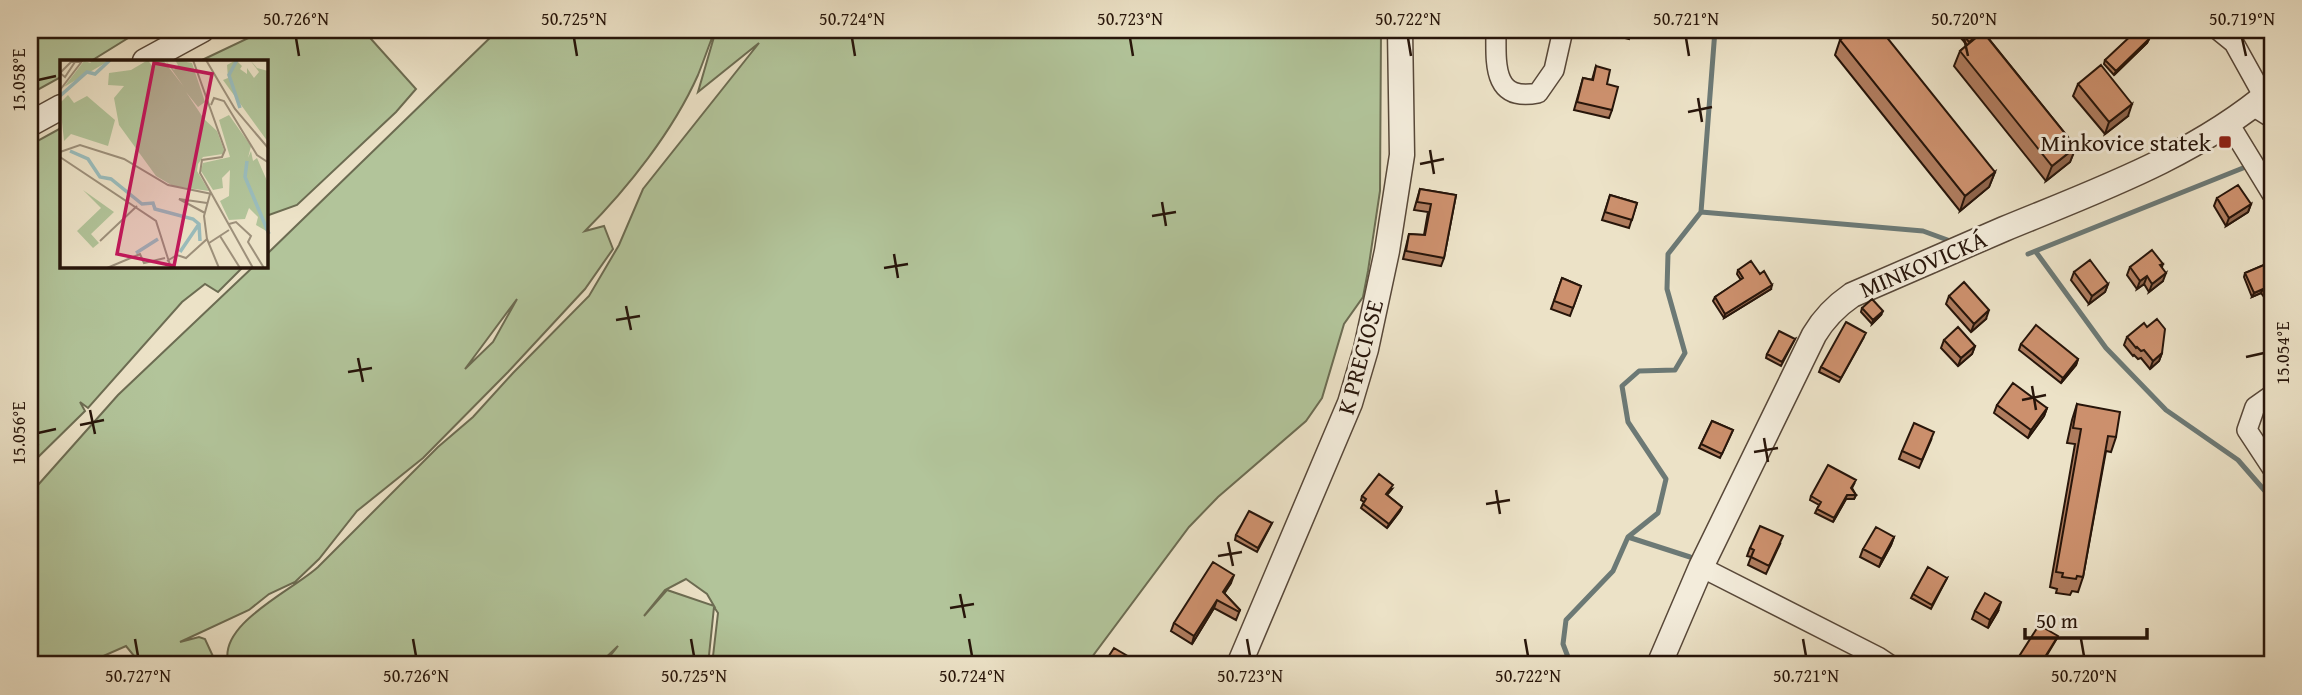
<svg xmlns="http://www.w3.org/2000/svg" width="2302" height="695" viewBox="0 0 2302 695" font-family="'Gentium Book Plus',serif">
<rect width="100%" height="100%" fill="#ece2c7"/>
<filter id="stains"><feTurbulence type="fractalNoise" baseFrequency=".00286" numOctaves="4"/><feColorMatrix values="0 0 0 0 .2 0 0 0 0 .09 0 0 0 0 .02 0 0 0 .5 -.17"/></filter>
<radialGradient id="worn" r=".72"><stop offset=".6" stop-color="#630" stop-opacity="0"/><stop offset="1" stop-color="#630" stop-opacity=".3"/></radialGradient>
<path fill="#b2c49a" stroke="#6c6c52" stroke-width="2" fill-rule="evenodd" d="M 30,30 L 141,30 L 91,61 L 61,61 L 61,77 L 30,94 Z
M 265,30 L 363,30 L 416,89 L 396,112 L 297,205 L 266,216 L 266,61 L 200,61 Z
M 498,30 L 715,30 C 709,45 704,60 698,75 C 673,131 628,188 585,231 L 604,226 L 613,249 L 585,289 L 508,372 L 423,458 L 357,511 L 319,559 L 295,582 L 269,594 L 249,610 L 180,642 L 199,637 L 205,639 L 217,665 L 114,665 L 135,657 L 126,646 L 83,665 L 30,665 L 30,494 L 118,395 L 254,266 L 266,266 L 266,255 ZM 517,299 L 493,342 L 465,369 Z
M 716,30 L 1381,30 L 1380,191 L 1368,271 L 1363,297 L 1344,324 L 1322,398 L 1306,421 L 1218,497 L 1189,527 L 1086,665 L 712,665 L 718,613 L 714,607 L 708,665 L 603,665 L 618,646 L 598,665 L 229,665 C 215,625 292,591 318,567 L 438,447 L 473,417 L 513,373 L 589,296 L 619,245 L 643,189 L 759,43 L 698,92 ZM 686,579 L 707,594 L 714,606 L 667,590 L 644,616 L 665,590 Z
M 61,128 L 61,266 L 244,266 L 218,292 L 205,284 L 182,302 L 88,408 L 80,402 L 85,411 L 30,465 L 30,456 L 38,445 L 30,440 L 30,145 Z"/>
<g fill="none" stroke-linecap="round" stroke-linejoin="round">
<path stroke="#6c7975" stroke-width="5" d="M 1701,212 L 1923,231 L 1953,242
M 2036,252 L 2106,348 L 2166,410 L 2238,460 L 2272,499
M 2028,254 L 2243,168
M 1628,537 L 1690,557
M 1571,665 L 1563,644 L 1566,620 L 1613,571 L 1628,537 L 1658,513 L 1666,479 L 1628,422 L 1622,386 L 1639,371 L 1675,370 L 1685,353 L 1667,289 L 1668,254 L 1701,212 L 1715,30"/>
<g stroke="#584839" stroke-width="22">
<path id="minor" d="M 1496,30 C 1496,63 1492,102 1538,93 L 1554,70 L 1563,30
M 2218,30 L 2234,43 L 2264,97
M 2253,106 L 2272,118
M 2228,122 L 2272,194
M 2272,395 L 2255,407 L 2247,430 L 2272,468
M 1701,567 L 1878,657 L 1890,665"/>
</g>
<g stroke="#584839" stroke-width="27">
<path id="tertiary" d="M 145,61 L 202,30
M 30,124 L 61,107
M 1239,665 L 1350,403 L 1366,349 L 1387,251 L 1402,155 L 1400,30
M 1659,665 L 1701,567 L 1814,335 C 1824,318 1836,306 1852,295 C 1903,273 1953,251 2004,229 C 2096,191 2195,156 2272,90"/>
</g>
<use href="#minor" stroke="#f3ecdb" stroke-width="19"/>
<use href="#tertiary" stroke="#f3ecdb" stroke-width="24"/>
</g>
<path fill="#af7c5e" stroke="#27150a" stroke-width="2" d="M 1594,30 L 1632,30 L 1629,39 Z
M 1954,30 L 1988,30 L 1984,33 L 2076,147 L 2070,162 L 2046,181 L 1954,66 L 1960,51 L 1967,45 Z
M 2149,39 L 2147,43 L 2114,75 L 2104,64 L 2105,60 Z
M 1840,40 L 1995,172 L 1989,187 L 1960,211 L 1835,55 Z
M 1596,66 L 1607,84 L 1612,110 L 1609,118 L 1574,110 L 1583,78 L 1592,80 Z
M 2078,84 L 2128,116 L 2105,134 L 2073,96 Z
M 2268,125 L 2272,125 L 2272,146 L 2267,146 L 2267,129 Z
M 1420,189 L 1456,195 L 1444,258 L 1441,266 L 1403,259 L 1409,234 L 1424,235 L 1428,212 L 1414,210 Z
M 1610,195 L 1637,203 L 1629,228 L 1602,220 Z
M 2217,198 L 2251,204 L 2248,212 L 2226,226 L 2214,206 Z
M 2272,254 L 2272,299 L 2267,301 L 2261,293 L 2252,297 L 2244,277 L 2245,273 L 2264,265 Z
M 2163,264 L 2162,267 L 2163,281 L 2149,292 L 2144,284 L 2137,289 L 2127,275 L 2130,267 Z
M 1738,270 L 1760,274 L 1771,289 L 1724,318 L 1713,301 L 1715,297 L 1741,280 L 1737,274 Z
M 2074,272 L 2108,284 L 2105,292 L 2089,304 L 2071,280 Z
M 1562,278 L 1581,286 L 1570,316 L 1551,309 Z
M 1949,296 L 1986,319 L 1971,332 L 1946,304 Z
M 1862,308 L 1881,315 L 1872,324 L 1861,312 Z
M 1864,337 L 1839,382 L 1819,372 L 1821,367 Z
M 2127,337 L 2162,353 L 2159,361 L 2150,369 L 2141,358 L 2138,359 L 2134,355 L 2133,356 L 2124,345 Z
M 1795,339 L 1781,366 L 1766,358 L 1767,354 Z
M 1944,340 L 1975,346 L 1972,354 L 1958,366 L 1941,348 Z
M 2021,344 L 2078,359 L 2076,365 L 2061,383 L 2019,350 Z
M 2077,404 L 2116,437 L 2111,452 L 2106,451 L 2083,577 L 2078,592 L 2072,591 L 2070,595 L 2056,593 L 2057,589 L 2050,587 L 2075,444 L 2067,443 L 2072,420 Z
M 1997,405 L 2047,408 L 2044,416 L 2028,438 L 1994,413 Z
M 2272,405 L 2272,425 L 2266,415 L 2269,407 Z
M 1712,421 L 1733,430 L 1720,458 L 1699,448 Z
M 1931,440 L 1919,468 L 1899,459 L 1902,451 Z
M 1854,484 L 1852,488 L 1856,495 L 1854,499 L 1846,499 L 1833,522 L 1815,513 L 1819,505 L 1810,500 L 1811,496 Z
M 1392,489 L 1387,495 L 1402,507 L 1400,511 L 1387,528 L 1361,508 L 1364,502 L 1361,500 L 1362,496 Z
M 1272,523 L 1257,552 L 1235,540 L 1236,535 Z
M 1894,537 L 1891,545 L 1879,567 L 1860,557 L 1863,549 Z
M 1780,544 L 1766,574 L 1748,565 L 1751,557 L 1747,556 L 1750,548 Z
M 1947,578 L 1931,609 L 1911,598 L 1913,594 Z
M 1231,583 L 1224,593 L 1240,610 L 1236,620 L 1214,608 L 1192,644 L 1171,631 L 1174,623 Z
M 1975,611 L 1998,611 L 1988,628 L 1972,619 Z
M 2056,640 L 2041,665 L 2022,665 L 2017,662 L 2018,658 Z"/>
<path fill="#8f654c" stroke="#27150a" stroke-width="2" d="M 2149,39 L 2147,43 L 2114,75 L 2116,71 Z
M 2132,104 L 2128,116 L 2105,134 L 2109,122 Z
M 2269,142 L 2272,142 L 2272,146 L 2267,146 Z
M 2076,147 L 2070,162 L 2046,181 L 2052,166 Z
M 1995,172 L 1989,187 L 1960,211 L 1965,196 Z
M 2251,204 L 2248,212 L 2226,226 L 2229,218 Z
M 2166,273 L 2163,281 L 2149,292 L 2152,284 Z
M 2147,276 L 2144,284 L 2137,289 L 2140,281 Z
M 2108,284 L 2105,292 L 2089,304 L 2092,296 Z
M 1772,285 L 1771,289 L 1724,318 L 1725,314 Z
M 2263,289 L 2261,293 L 2252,297 L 2254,293 Z
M 1989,310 L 1986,319 L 1971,332 L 1974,324 Z
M 1883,311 L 1881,315 L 1872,324 L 1873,320 Z
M 1975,346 L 1972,354 L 1958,366 L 1961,358 Z
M 2162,353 L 2159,361 L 2150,369 L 2153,361 Z
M 2078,359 L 2076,365 L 2061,383 L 2063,378 Z
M 2047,408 L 2044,416 L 2028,438 L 2031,430 Z
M 1847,495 L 1856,495 L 1854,499 L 1846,499 L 1833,522 Z
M 1402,507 L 1400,511 L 1387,528 L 1389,524 Z
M 1894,537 L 1891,545 L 1879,567 L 1882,559 Z
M 1234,575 L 1231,583 L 1220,600 L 1223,592 Z
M 1217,600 L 1214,608 L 1192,644 L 1194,636 Z
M 2001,602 L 1998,611 L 1988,628 L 1990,620 Z"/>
<path fill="#cc906d" stroke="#27150a" stroke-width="2" d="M 1853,30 L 1881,30 L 1995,172 L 1965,196 L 1840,40 Z
M 1959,30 L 1984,30 L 1969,42 Z
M 2137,30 L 2141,30 L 2149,39 L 2116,71 L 2105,60 Z
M 1983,32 L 2076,147 L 2052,166 L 1960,51 Z
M 2101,65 L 2132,104 L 2109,122 L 2078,84 Z
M 1596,66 L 1610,70 L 1607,84 L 1618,87 L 1612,110 L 1577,102 L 1583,78 L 1593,80 Z
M 2268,125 L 2272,125 L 2272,142 L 2269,142 Z
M 2238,185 L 2251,204 L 2229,218 L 2217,198 Z
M 1420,189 L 1456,195 L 1444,258 L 1406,251 L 1409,234 L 1425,235 L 1431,204 L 1417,202 Z
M 1610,195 L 1637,203 L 1632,220 L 1605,212 Z
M 2152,250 L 2163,264 L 2160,265 L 2166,273 L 2152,284 L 2147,276 L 2140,281 L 2130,267 Z
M 2268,253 L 2272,254 L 2272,295 L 2269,297 L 2263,289 L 2254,293 L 2245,273 L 2264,265 Z
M 2090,260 L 2108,284 L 2092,296 L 2074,272 Z
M 1751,261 L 1760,274 L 1764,271 L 1772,285 L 1725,314 L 1715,297 L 1743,278 L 1738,270 Z
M 1562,278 L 1581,286 L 1573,308 L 1554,301 Z
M 1964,282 L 1989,310 L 1974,324 L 1949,296 Z
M 1872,299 L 1883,311 L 1873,320 L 1862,308 Z
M 2157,319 L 2165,329 L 2162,353 L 2153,361 L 2144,350 L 2141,351 L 2137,347 L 2136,348 L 2127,337 L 2144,323 L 2147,327 Z
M 1846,322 L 1866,333 L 1841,378 L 1821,367 Z
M 2036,325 L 2078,359 L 2063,378 L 2021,344 Z
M 1958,327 L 1975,346 L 1961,358 L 1944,340 Z
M 1779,331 L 1795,339 L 1782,362 L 1767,354 Z
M 2013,383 L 2047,408 L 2031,430 L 1997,405 Z
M 2077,404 L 2120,412 L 2116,437 L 2108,436 L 2083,577 L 2077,576 L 2076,579 L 2062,577 L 2063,573 L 2056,572 L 2081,429 L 2073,428 Z
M 1712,421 L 1733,430 L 1722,454 L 1701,444 Z
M 1914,423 L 1934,432 L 1922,460 L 1902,451 Z
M 1828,465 L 1856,480 L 1851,488 L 1856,495 L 1847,495 L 1834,518 L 1817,509 L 1821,502 L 1811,496 Z
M 1379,474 L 1393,485 L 1386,494 L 1402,507 L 1389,524 L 1363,504 L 1366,499 L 1362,496 Z
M 1249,511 L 1272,523 L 1258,548 L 1236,535 Z
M 1760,526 L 1783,536 L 1769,566 L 1751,557 L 1754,550 L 1750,548 Z
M 1876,527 L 1894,537 L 1882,559 L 1863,549 Z
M 1213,562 L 1234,575 L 1223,592 L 1240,610 L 1239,612 L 1217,600 L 1194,636 L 1174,623 Z
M 1928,567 L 1947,578 L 1932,605 L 1913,594 Z
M 1985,593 L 2001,602 L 1990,620 L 1975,611 Z
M 2039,625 L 2058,636 L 2040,665 L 2030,665 L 2018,658 Z
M 1114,648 L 1136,661 L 1134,665 L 1103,665 Z
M 1722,658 L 1739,665 L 1718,665 Z"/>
<path fill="none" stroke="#27150a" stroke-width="2.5" d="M 296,38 L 299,56M 574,38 L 577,56M 852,38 L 855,56M 1130,38 L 1133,56M 1408,38 L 1411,56M 1686,38 L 1689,56M 1964,38 L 1968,56M 2242,38 L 2246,56M 38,80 L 56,76M 1698,98 L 1702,122M 1688,112 L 1712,107M 1430,150 L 1434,174M 1420,164 L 1444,159M 1162,202 L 1166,226M 1152,216 L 1176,212M 894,254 L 898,278M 884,268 L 908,264M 626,306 L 631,330M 616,320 L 640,316M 2246,357 L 2264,353M 358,358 L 363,382M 348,372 L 372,368M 2032,386 L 2036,410M 2022,400 L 2046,395M 90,410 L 95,434M 80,425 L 104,420M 38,433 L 56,429M 1764,438 L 1768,462M 1754,452 L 1778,448M 1496,490 L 1500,514M 1486,504 L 1510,500M 1228,542 L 1233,566M 1218,556 L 1242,552M 960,594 L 965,618M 950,608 L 974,604M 135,639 L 138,656M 413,639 L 416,656M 691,639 L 694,656M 969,639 L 972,656M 1247,639 L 1250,656M 1525,639 L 1528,656M 1803,639 L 1806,656M 2081,639 L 2084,656"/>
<rect fill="#8f2418" stroke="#f3ecdb" stroke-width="2.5" x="2218" y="135" width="14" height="14" rx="3.5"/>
<g text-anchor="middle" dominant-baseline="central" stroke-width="6" stroke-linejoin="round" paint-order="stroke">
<g font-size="24" fill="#27150a" stroke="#f3ecdb" text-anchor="end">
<text x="2211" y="142">Minkovice statek</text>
</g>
<g font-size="24" fill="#27150a" stroke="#f3ecdb">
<text transform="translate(1923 264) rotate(-23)">MINKOVICKÁ</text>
<text transform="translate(1360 357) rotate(-75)">K PRECIOSE</text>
</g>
</g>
<g transform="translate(60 60)">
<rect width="208" height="208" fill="#ece2c7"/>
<path d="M 29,0 L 47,2 L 4,27 L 24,1 L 31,3 ZM 88,0 L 94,9 L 96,3 L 91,0 L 103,0 L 124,27 L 105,0 L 114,10 L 118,5 L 115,0 L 132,3 L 145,42 L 138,47 L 126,32 L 144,59 L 157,71 L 164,90 L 163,94 L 143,97 L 138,104 L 137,111 L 149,131 L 113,126 L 96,116 L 59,65 L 54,38 L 64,26 L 48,25 L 49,13 L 71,10 ZM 176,0 L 182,6 L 180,9 L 187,14 L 187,8 L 194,18 L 199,12 L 190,0 L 197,8 L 208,11 L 208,82 L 163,20 L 168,18 L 167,5 ZM 8,35 L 14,43 L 27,36 L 55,60 L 48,86 L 11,74 L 4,81 L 0,43 ZM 169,55 L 191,86 L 188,98 L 191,91 L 193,101 L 197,98 L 208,123 L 208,172 L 196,165 L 198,157 L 189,148 L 185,159 L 169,160 L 160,141 L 169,136 L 170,110 L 162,118 L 163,128 L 153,130 L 141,111 L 143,103 L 170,97 L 159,60 ZM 23,130 L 54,152 L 31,174 L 39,183 L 33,188 L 17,171 L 41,148 Z" fill="#b2c49a"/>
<path fill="none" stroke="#9abcbc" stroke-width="3.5" d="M 177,0 L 169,15 L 180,48M 0,36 L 27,12 L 35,14 L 50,0M 10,91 L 28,99 L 40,117 L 51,119 L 82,144 L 93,143 L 95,149 L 133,159 L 139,164 L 140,181M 187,101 L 185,117 L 209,174M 120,192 L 139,164M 76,193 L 98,179"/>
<path fill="none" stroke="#9d907b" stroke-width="2" d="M 133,0 L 165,90 L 162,97 L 142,100 L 140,113 L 193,208M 146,0 L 175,49 L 209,89M 15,2 L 5,17 L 0,13 L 11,2 L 22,2M 0,30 L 23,0M 151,45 L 154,38 L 164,41 L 197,95 L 209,103M 0,92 L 20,85 L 64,99 L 108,125 L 152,134M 0,97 L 96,161 L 111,208M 145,153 L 119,139 L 147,143M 169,164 L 176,162 L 191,176 L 188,182 L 204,208M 160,176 L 180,208M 147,179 L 159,208M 40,181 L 77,146M 149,183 L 169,170M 107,201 L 117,195 L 126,198 L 147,179 L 144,156 L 150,134M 47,208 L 80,194 L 84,203 L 105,198"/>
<path fill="#c2185b" fill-opacity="0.15" stroke="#c2185b" stroke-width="3.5" d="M 94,3 L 152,14 L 114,206 L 57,194 Z"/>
<rect width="208" height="208" fill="none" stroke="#27150a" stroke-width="3.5"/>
</g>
<rect width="2302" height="695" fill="none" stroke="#ece2c7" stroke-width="77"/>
<path d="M2025 628v10h122v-10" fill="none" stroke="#27150a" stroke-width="3.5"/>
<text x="2036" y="628" font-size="21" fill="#27150a" stroke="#f3ecdb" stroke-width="5" paint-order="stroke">50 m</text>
<rect x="38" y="38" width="2226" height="618" fill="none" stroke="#27150a" stroke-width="2.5"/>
<g font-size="18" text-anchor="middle" fill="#27150a">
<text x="296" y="25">50.726°N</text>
<text x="574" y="25">50.725°N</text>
<text x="852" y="25">50.724°N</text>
<text x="1130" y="25">50.723°N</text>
<text x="1408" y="25">50.722°N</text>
<text x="1686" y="25">50.721°N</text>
<text x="1964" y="25">50.720°N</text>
<text x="2242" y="25">50.719°N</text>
<text transform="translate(19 80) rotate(-90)" y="6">15.058°E</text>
<text transform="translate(2283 353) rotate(-90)" y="6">15.054°E</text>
<text transform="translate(19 433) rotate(-90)" y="6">15.056°E</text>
<text x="138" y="682">50.727°N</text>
<text x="416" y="682">50.726°N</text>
<text x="694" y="682">50.725°N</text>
<text x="972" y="682">50.724°N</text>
<text x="1250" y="682">50.723°N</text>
<text x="1528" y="682">50.722°N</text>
<text x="1806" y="682">50.721°N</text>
<text x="2084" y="682">50.720°N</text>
</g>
<rect width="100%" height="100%" filter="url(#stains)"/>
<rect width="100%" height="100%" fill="url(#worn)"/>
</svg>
